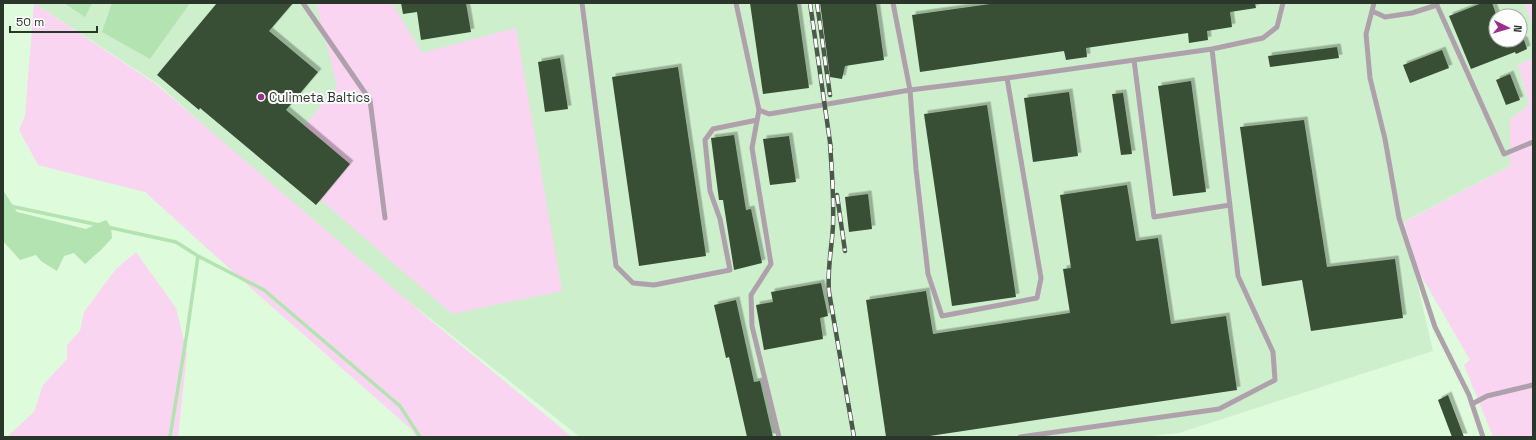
<svg xmlns="http://www.w3.org/2000/svg" width="1536" height="440" viewBox="0 0 1536 440" font-family="'Space Grotesk',sans-serif">
<defs>
<filter id="shadow"><feDropShadow dx="3.5" dy="-3.5" stdDeviation="0" flood-color="#0004"/></filter>
</defs>
<rect width="100%" height="100%" fill="#defbdc"/>
<path fill="#ceefcc" fill-rule="evenodd" d="M 34,3 L 1524,3 L 1533,27 L 1533,58 L 1518,65 L 1529,105 L 1510,119 L 1510,166 L 1403,222 L 1433,351 L 1179,433 L 1141,437 L 580,437 L 331,240 L 158,84 ZM 1496,16 L 1520,16 L 1520,40 L 1496,40 Z"/>
<path fill="#fad5f2" d="M 34,3 L 156,84 L 429,319 L 572,437 L 416,437 L 412,430 L 262,298 L 145,192 L 38,165 L 19,130 L 25,116 Z
M 316,3 L 392,3 L 422,53 L 516,28 L 562,291 L 452,314 L 276,161 L 337,86 Z
M 1524,3 L 1533,3 L 1533,27 Z
M 1533,58 L 1533,437 L 1493,437 L 1464,365 L 1470,360 L 1419,272 L 1404,222 L 1510,166 L 1510,119 L 1529,105 L 1518,65 Z
M 136,252 L 176,308 L 187,353 L 178,437 L 7,437 L 34,412 L 43,385 L 67,359 L 67,345 L 80,331 L 84,312 L 116,269 Z"/>
<path fill="#b2e3b0" d="M 64,3 L 92,3 L 85,17 Z
M 112,3 L 190,3 L 150,59 L 102,32 Z
M 3,190 L 17,212 L 86,229 L 106,220 L 111,227 L 112,238 L 102,249 L 85,264 L 74,253 L 64,256 L 57,271 L 41,261 L 36,255 L 20,260 L 3,241 Z"/>
<g fill="none" stroke-linecap="round" stroke-linejoin="round">
<path stroke="#b2e3b0" stroke-width="3.5" d="M 10,206 L 99,225
M 107,227 L 176,242 L 198,256 L 187,333 L 170,437
M 198,256 L 264,290 L 400,406 L 420,437"/>
</g>
<path fill="#374f36" filter="url(#shadow)" d="M 217,3 L 293,3 L 269,31 L 318,72 L 286,110 L 350,164 L 316,205 L 200,108 L 199,110 L 157,75 Z
M 401,3 L 466,3 L 471,32 L 421,40 L 417,12 L 403,14 Z
M 750,3 L 797,3 L 809,88 L 763,94 Z
M 820,3 L 876,3 L 884,60 L 845,66 L 842,79 L 830,77 Z
M 997,3 L 1255,3 L 1256,8 L 1230,12 L 1232,27 L 1207,31 L 1208,40 L 1189,43 L 1188,33 L 1086,48 L 1087,57 L 1066,60 L 1064,51 L 920,72 L 912,15 Z
M 1482,3 L 1492,3 L 1496,14 L 1496,40 L 1524,40 L 1527,49 L 1516,54 L 1515,52 L 1471,69 L 1449,16 Z
M 1337,47 L 1339,58 L 1270,67 L 1268,56 Z
M 1442,50 L 1449,68 L 1410,83 L 1403,65 Z
M 560,58 L 568,109 L 545,112 L 538,62 Z
M 678,67 L 706,256 L 639,266 L 612,77 Z
M 1510,74 L 1520,100 L 1506,105 L 1496,80 Z
M 1191,81 L 1206,192 L 1173,196 L 1158,86 Z
M 1069,92 L 1078,156 L 1033,162 L 1024,98 Z
M 1123,93 L 1132,154 L 1121,155 L 1112,94 Z
M 987,105 L 1016,297 L 952,306 L 924,114 Z
M 1304,120 L 1327,267 L 1395,259 L 1403,318 L 1311,331 L 1302,280 L 1262,286 L 1240,127 Z
M 734,135 L 746,210 L 751,209 L 762,263 L 734,270 L 723,200 L 719,200 L 711,138 Z
M 789,136 L 796,182 L 770,185 L 763,139 Z
M 1127,185 L 1136,241 L 1158,238 L 1171,324 L 1226,316 L 1237,390 L 923,437 L 886,437 L 866,300 L 926,291 L 933,334 L 1070,313 L 1063,269 L 1071,268 L 1060,195 Z
M 868,194 L 872,229 L 849,232 L 845,197 Z
M 821,283 L 828,316 L 820,318 L 823,339 L 764,350 L 756,305 L 773,302 L 771,292 Z
M 736,300 L 754,382 L 760,381 L 773,437 L 747,437 L 729,357 L 726,358 L 714,305 Z
M 1448,395 L 1464,437 L 1452,437 L 1438,400 Z"/>
<g fill="none" stroke-linecap="round" stroke-linejoin="round">
<path stroke="#afa1ac" stroke-width="5" d="M 303,3 L 370,100 L 385,218
M 582,3 L 616,266 L 633,283 L 654,285 L 730,270 L 720,219 L 710,191 L 705,140 L 713,129 L 757,120
M 736,3 L 759,110 L 769,114 L 910,90 L 916,169 L 928,274 L 942,316 L 1037,298 L 1041,278 L 1007,78
M 893,3 L 910,90 L 1007,78 L 1212,49 L 1263,38 L 1277,27 L 1283,3
M 1374,3 L 1366,34 L 1370,78 L 1385,139 L 1399,218 L 1435,327 L 1469,395 L 1483,437
M 1436,3 L 1504,154 L 1533,142
M 1372,11 L 1385,17 L 1412,13 L 1437,5
M 1134,60 L 1154,217 L 1230,205
M 759,110 L 752,148 L 771,264 L 751,295 L 752,326 L 779,437
M 1472,404 L 1487,396 L 1533,385
M 1020,437 L 1219,409 L 1275,380 L 1273,352 L 1238,276 L 1212,49"/>
<g stroke="#4b594a" stroke-width="4.5">
<path id="rail" d="M 810,3 L 831,149
M 817,3 L 830,95
M 830,144 C 832,171 834,198 833,225 C 832,247 827,269 829,292 L 854,437
M 837,195 L 845,251"/>
</g>
<use href="#rail" stroke="#fefefe" stroke-width="3" stroke-dasharray="9" stroke-linecap="butt"/>
</g>
<circle fill="#9b2d8d" stroke="#fefefe" stroke-width="1.5" cx="261" cy="97" r="4"/>
<g text-anchor="middle" dominant-baseline="central" stroke-width="4" stroke-linejoin="round" paint-order="stroke">
<g font-size="13" fill="#2b362a" stroke="#fefefe" text-anchor="start">
<text x="269" y="97">Culimeta Baltics</text>
</g>
</g>
<rect width="1536" height="440" fill="none" stroke="#2b362a" stroke-width="8"/>
<g transform="translate(1508 28) rotate(95)"><circle r="19" fill="#fefefe" stroke="#aaaea9"/>
<path d="M0-3L7 15L0 10L-7 15Z" fill="#9b2d8d"/>
<text y="-6" font-size="11" font-weight="bold" text-anchor="middle" fill="#2b362a">N</text>
</g>
<path d="M10 26v6h87v-6" fill="none" stroke="#2b362a" stroke-width="2"/>
<text x="16" y="26" font-size="12" fill="#2b362a" stroke="#fefefe" stroke-width="3" paint-order="stroke">50 m</text>
</svg>
